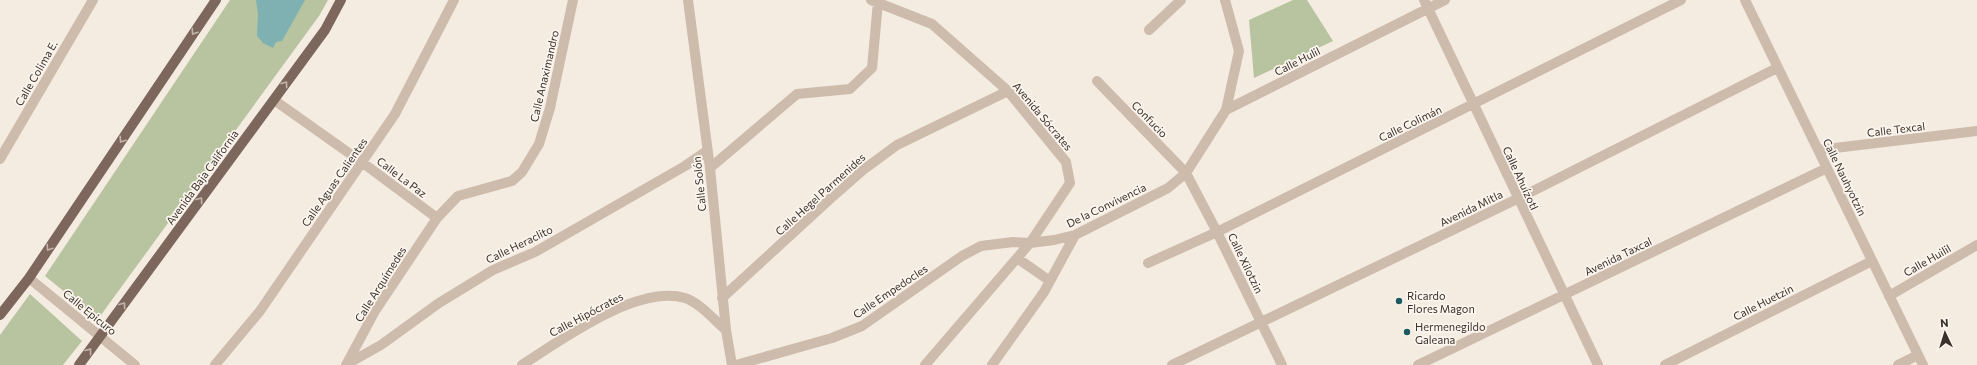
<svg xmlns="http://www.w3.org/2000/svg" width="1977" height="365" viewBox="0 0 1977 365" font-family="Commissioner,sans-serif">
<rect width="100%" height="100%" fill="#f4ebe1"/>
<path fill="#b8c4a0" d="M 230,0 L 328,0 L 319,16 L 98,319 L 45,276 Z
M 1293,0 L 1307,0 L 1333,41 L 1254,78 L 1249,20 Z
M 30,294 L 82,341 L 63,365 L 0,365 L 0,335 Z"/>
<path fill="#7fb0b2" d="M 256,0 L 305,0 L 282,41 L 276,42 L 273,48 L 263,43 L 257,36 L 258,14 Z"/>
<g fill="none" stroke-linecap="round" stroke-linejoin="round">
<path stroke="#cdbbac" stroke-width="10" d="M 688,0 L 710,168 L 726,330 L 732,365
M 871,0 L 932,24 L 1008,91 L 1066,162 L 1070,183 L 1030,243 L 925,365
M 1225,0 L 1239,51 L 1226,110
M 1424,0 L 1598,365
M 1745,0 L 1923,365
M 1149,30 L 1181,0
M 1097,81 L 1186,173 L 1217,232 L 1282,365
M 274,100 L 363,163 L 437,218
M 1818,150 L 1977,131
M 0,159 L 93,0
M 710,168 L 797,94 L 850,89 L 872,68 L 878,2
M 1017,258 L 1050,281
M 1148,263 L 1217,232 L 1681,0
M 29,278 L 135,365
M 1889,296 L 1977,245
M 722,298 L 831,198 L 863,170 L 897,145 L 1008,91
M 347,364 L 381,345 L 439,303 L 493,270 L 535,252 L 685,166 L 707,151
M 215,365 L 260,311 L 395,114 L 454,0
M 346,365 L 375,311 L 437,218 L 458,196 L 512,181 L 522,172 L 539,144 L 550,108 L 573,0
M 522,365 C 561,340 637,284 685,298 C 700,303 714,320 726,330
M 736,365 L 832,338 L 862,326 L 962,256 L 981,246 L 1013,242 L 1030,243 L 1054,240 L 1075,235 L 1168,188 L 1186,173 L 1226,110 L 1445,0
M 992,365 L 1044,292 L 1075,235
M 1172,365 L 1517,199 L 1777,68
M 1418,365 L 1827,168
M 1665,365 L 1872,261
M 1898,365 L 1918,355"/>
<path stroke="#7d675c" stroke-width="10" d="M 0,315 L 29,278 L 216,0
M 79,365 L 325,30 L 341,0"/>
</g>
<defs><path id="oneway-chevron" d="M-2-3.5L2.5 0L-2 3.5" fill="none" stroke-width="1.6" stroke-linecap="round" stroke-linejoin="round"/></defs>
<g stroke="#c2b5ac">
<use href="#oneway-chevron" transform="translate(194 32) rotate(124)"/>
<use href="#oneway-chevron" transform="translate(285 84) rotate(-54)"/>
<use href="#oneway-chevron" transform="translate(122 140) rotate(124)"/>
<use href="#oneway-chevron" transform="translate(200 200) rotate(-54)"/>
<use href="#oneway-chevron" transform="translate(49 248) rotate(124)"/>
<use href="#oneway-chevron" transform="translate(123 305) rotate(-54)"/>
<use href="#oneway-chevron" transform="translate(89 351) rotate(-53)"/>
</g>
<g fill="#1f5a5e" stroke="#fbf5ee" stroke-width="1.5">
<circle cx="1399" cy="301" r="4"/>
<circle cx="1407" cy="332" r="4"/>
</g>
<g text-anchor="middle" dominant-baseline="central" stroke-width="3.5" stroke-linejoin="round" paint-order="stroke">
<g font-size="11" fill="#3b302b" stroke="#fbf5ee">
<text transform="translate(1297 61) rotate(-27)">Calle Hulil</text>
<text transform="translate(36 73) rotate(-60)">Calle Colima E.</text>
<text transform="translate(544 76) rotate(-77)">Calle Anaximandro</text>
<text transform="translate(1043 116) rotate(50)">Avenida Sócrates</text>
<text transform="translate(1150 119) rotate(46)">Confucio</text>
<text transform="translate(1410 123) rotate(-26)">Calle Colimán</text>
<text transform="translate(1896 129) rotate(-7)">Calle Texcal</text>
<text transform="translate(202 177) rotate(-54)">Avenida Baja California</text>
<text transform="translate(402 177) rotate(37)">Calle La Paz</text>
<text transform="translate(1845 177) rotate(64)">Calle Nauhyotzin</text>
<text transform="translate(1521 178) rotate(65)">Calle Ahuízotl</text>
<text transform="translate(334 182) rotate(-55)">Calle Aguas Calientes</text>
<text transform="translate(699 184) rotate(-96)">Calle Solón</text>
<text transform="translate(820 194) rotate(-42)">Calle Hegel Parmenides</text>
<text transform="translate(1106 205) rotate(-26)">De la Convivencia</text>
<text transform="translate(1471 208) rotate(-26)">Avenida Mitla</text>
<text transform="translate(519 244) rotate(-26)">Calle Heraclito</text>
<text transform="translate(1618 256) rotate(-26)">Avenida Taxcal</text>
<text transform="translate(1927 260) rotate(-30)">Calle Huilil</text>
<text transform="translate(1246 263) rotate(64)">Calle Xilotzin</text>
<text transform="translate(380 284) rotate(-58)">Calle Arquímedes</text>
<text transform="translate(890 291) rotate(-34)">Calle Empedocles</text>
<text transform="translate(1763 302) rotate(-27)">Calle Huetzin</text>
<text transform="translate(90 312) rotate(39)">Calle Epicuro</text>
<text transform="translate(586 314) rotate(-28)">Calle Hipócrates</text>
</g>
<g font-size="11" fill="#3b302b" stroke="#fbf5ee" text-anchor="start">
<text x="1407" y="295">Ricardo<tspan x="1407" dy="13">Flores Magon</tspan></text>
<text x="1415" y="326">Hermenegildo<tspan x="1415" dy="13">Galeana</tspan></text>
</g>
</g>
<g transform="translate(1945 333) rotate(356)" stroke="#fbf5ee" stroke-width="3" paint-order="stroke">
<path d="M0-3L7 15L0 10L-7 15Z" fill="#3b302b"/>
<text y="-6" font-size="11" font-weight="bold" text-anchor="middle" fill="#3b302b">N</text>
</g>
</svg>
